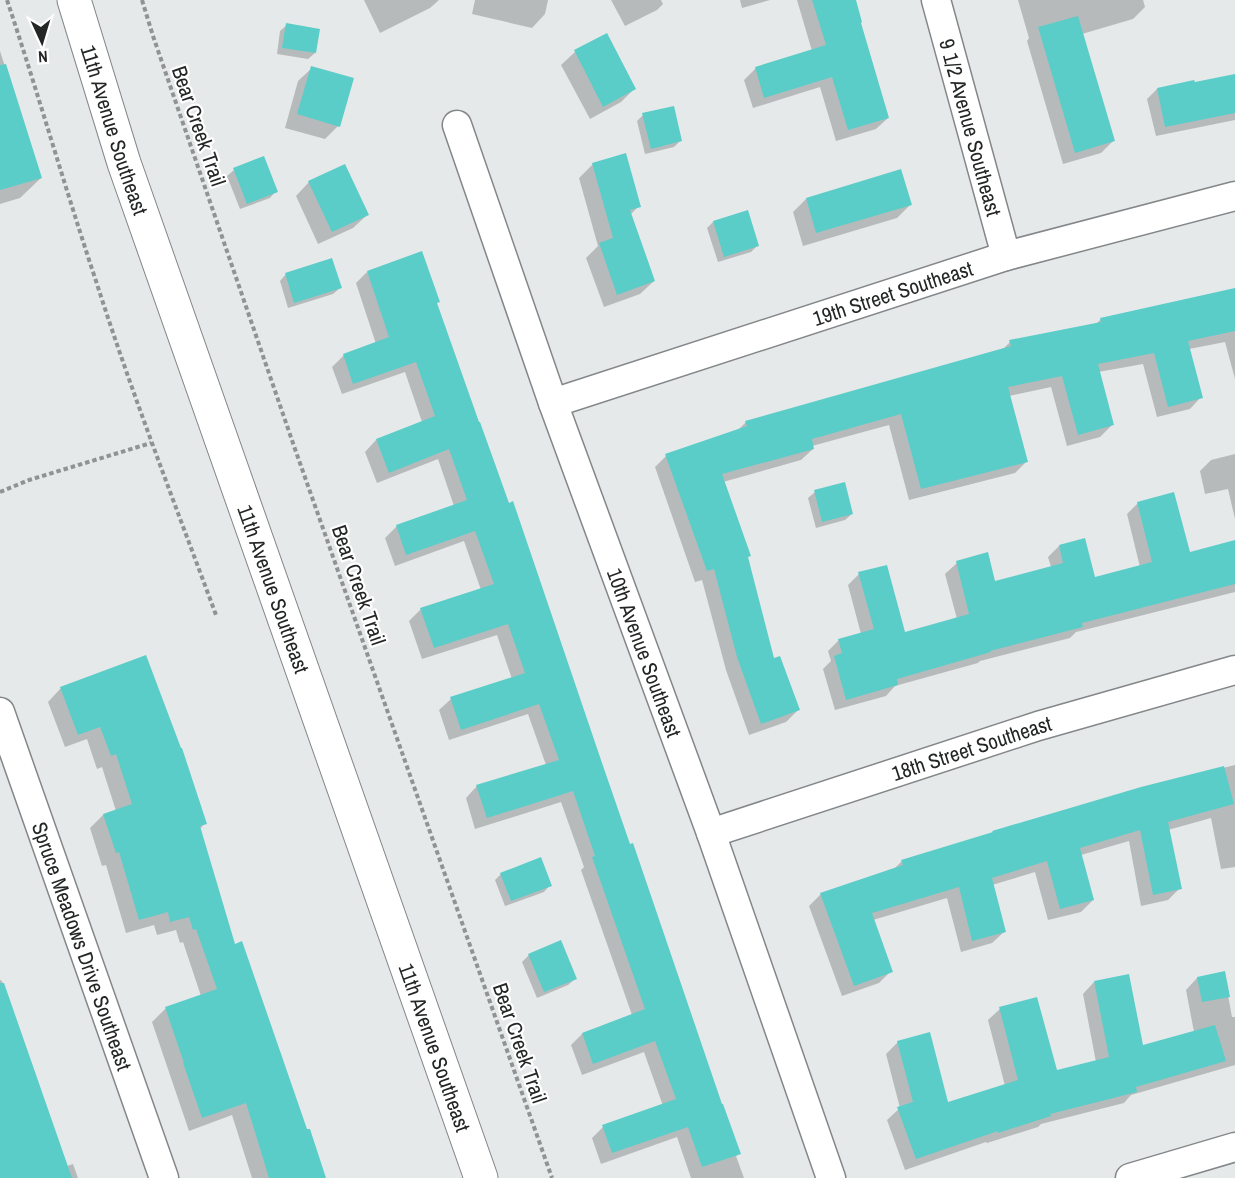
<svg xmlns="http://www.w3.org/2000/svg" width="1235" height="1178" viewBox="0 0 1235 1178" font-family="'Archivo Narrow',sans-serif">
<rect width="100%" height="100%" fill="#e5e9ea"/>
<path fill="#0003" d="M 364,0 L 439,0 L 430,8 L 380,33 Z
M 475,0 L 548,0 L 545,14 L 532,28 L 472,14 Z
M 611,0 L 661,0 L 663,4 L 657,10 L 625,26 Z
M 740,0 L 770,0 L 742,8 Z
M 797,0 L 854,0 L 888,118 L 876,129 L 836,141 L 820,87 L 753,108 L 744,80 L 756,68 L 812,51 Z
M 1018,0 L 1143,0 L 1145,7 L 1133,19 L 1082,34 L 1113,141 L 1101,153 L 1063,164 L 1027,41 L 1029,38 Z
M 287,25 L 315,53 L 308,59 L 277,54 L 280,31 Z
M 606,35 L 634,89 L 621,102 L 590,119 L 561,65 L 575,52 Z
M 0,51 L 41,178 L 20,198 L 0,204 Z
M 312,68 L 338,126 L 325,139 L 285,128 L 298,81 Z
M 1235,76 L 1235,120 L 1156,136 L 1147,99 L 1157,89 Z
M 643,115 L 680,141 L 674,147 L 645,154 L 637,121 Z
M 593,164 L 639,206 L 630,215 L 654,281 L 640,294 L 604,307 L 586,258 L 598,246 L 579,178 Z
M 234,170 L 276,191 L 270,198 L 240,209 L 227,176 Z
M 309,182 L 367,215 L 353,228 L 318,244 L 296,196 Z
M 806,199 L 910,205 L 897,218 L 803,246 L 793,212 Z
M 713,222 L 757,246 L 751,252 L 718,262 L 707,228 Z
M 367,272 L 436,304 L 739,1154 L 736,1156 L 744,1178 L 691,1178 L 677,1137 L 601,1164 L 592,1138 L 603,1127 L 663,1106 L 644,1052 L 582,1075 L 571,1045 L 582,1034 L 632,1015 L 581,870 L 584,867 L 561,802 L 475,829 L 466,798 L 477,786 L 546,765 L 528,714 L 449,740 L 439,710 L 451,699 L 512,679 L 497,635 L 422,659 L 409,621 L 421,609 L 481,590 L 464,541 L 395,566 L 385,538 L 397,526 L 454,506 L 438,459 L 377,483 L 365,452 L 376,440 L 422,422 L 405,372 L 342,394 L 332,367 L 344,355 L 376,344 L 356,283 Z
M 286,274 L 340,288 L 333,294 L 288,308 L 280,281 Z
M 1235,289 L 1235,379 L 1225,342 L 1189,349 L 1201,397 L 1190,409 L 1157,417 L 1143,364 L 1098,372 L 1112,425 L 1100,437 L 1067,446 L 1051,387 L 1009,396 L 1027,461 L 1015,473 L 909,500 L 889,425 L 812,446 L 813,449 L 801,460 L 723,482 L 773,660 L 798,710 L 786,722 L 749,735 L 726,670 L 702,580 L 695,582 L 655,467 L 666,456 L 737,431 L 746,422 L 1001,351 L 1010,342 L 1096,324 L 1101,319 Z
M 1235,454 L 1235,519 L 1228,489 L 1205,494 L 1200,471 L 1211,460 Z
M 815,492 L 852,514 L 845,520 L 816,528 L 808,498 Z
M 1138,503 L 1189,554 L 1235,542 L 1235,592 L 1076,632 L 1070,638 L 980,661 L 978,663 L 895,686 L 886,696 L 835,710 L 823,669 L 831,661 L 828,651 L 839,640 L 861,634 L 848,585 L 859,574 L 904,634 L 957,619 L 945,574 L 957,563 L 994,583 L 1051,567 L 1048,557 L 1059,546 L 1094,579 L 1140,567 L 1127,514 Z
M 61,688 L 205,823 L 200,829 L 234,946 L 324,1178 L 252,1178 L 232,1115 L 189,1131 L 152,1022 L 165,1009 L 201,996 L 183,942 L 180,943 L 176,930 L 157,935 L 154,925 L 126,933 L 106,865 L 102,866 L 90,828 L 103,815 L 116,811 L 102,767 L 97,769 L 87,739 L 65,747 L 48,702 Z
M 1235,765 L 1235,867 L 1221,869 L 1211,818 L 1168,830 L 1180,888 L 1168,900 L 1141,906 L 1129,841 L 1081,855 L 1093,900 L 1081,912 L 1048,920 L 1035,872 L 992,885 L 1004,932 L 992,943 L 961,952 L 947,898 L 873,920 L 891,971 L 879,983 L 842,996 L 809,906 L 821,894 L 894,869 L 902,861 L 1142,788 Z
M 501,874 L 550,885 L 544,892 L 505,906 L 495,880 Z
M 529,955 L 575,979 L 568,985 L 537,998 L 522,962 Z
M 1224,973 L 1232,1017 L 1235,1017 L 1235,1065 L 1131,1095 L 1124,1103 L 1041,1124 L 1038,1127 L 987,1143 L 986,1142 L 905,1170 L 887,1120 L 900,1108 L 886,1054 L 898,1042 L 947,1104 L 1005,1086 L 988,1020 L 1000,1009 L 1056,1072 L 1096,1062 L 1083,994 L 1094,982 L 1142,1047 L 1194,1032 L 1186,990 L 1197,978 Z
M 0,979 L 1,981 L 2,981 L 67,1166 L 73,1164 L 78,1178 L 0,1178 Z"/>
<path fill="#5acdc8" d="M 812,0 L 856,0 L 862,22 L 861,23 L 889,118 L 848,130 L 832,77 L 764,98 L 755,67 L 826,45 Z
M 1078,16 L 1115,141 L 1075,153 L 1038,27 Z
M 286,23 L 320,29 L 316,53 L 282,48 Z
M 607,33 L 636,89 L 603,107 L 574,50 Z
M 6,64 L 42,178 L 0,190 L 0,65 Z
M 311,66 L 354,78 L 340,127 L 297,114 Z
M 1235,74 L 1235,113 L 1165,127 L 1157,88 L 1194,80 L 1195,82 Z
M 674,106 L 682,141 L 651,149 L 642,113 Z
M 626,153 L 641,207 L 630,210 L 655,281 L 617,295 L 599,243 L 613,238 L 592,163 Z
M 264,156 L 278,192 L 247,204 L 233,168 Z
M 345,164 L 369,215 L 332,232 L 308,181 Z
M 901,169 L 912,205 L 816,233 L 806,198 Z
M 748,210 L 759,246 L 724,257 L 713,221 Z
M 422,251 L 440,302 L 437,303 L 479,422 L 480,422 L 509,503 L 513,501 L 601,760 L 630,844 L 633,843 L 722,1104 L 723,1104 L 741,1154 L 702,1167 L 688,1127 L 612,1153 L 602,1125 L 676,1099 L 655,1041 L 593,1064 L 582,1033 L 645,1009 L 592,857 L 595,856 L 573,791 L 487,818 L 476,785 L 559,760 L 539,704 L 461,730 L 450,697 L 525,673 L 508,624 L 434,648 L 420,608 L 494,584 L 475,531 L 406,555 L 396,525 L 467,500 L 449,449 L 389,473 L 376,439 L 435,416 L 416,362 L 353,384 L 343,354 L 389,337 L 367,271 Z
M 332,258 L 342,288 L 294,303 L 285,273 Z
M 1235,288 L 1235,331 L 1188,341 L 1203,398 L 1168,407 L 1154,353 L 1098,364 L 1114,425 L 1078,435 L 1062,376 L 1008,387 L 1028,462 L 921,489 L 901,414 L 812,439 L 814,449 L 722,474 L 751,556 L 748,557 L 774,658 L 780,656 L 800,710 L 761,724 L 737,657 L 714,569 L 707,571 L 665,454 L 747,426 L 745,421 L 1011,346 L 1009,340 L 1101,322 L 1100,318 Z
M 845,482 L 853,514 L 822,522 L 814,490 Z
M 1174,492 L 1190,552 L 1235,540 L 1235,584 L 1082,623 L 1083,627 L 990,651 L 991,652 L 897,679 L 898,685 L 846,700 L 834,656 L 842,653 L 838,639 L 874,629 L 858,572 L 887,565 L 905,632 L 969,614 L 956,561 L 988,552 L 995,581 L 1063,563 L 1059,545 L 1085,538 L 1095,577 L 1152,562 L 1137,502 Z
M 146,655 L 181,748 L 182,748 L 207,824 L 200,826 L 235,944 L 242,941 L 307,1129 L 310,1129 L 326,1178 L 269,1178 L 246,1103 L 202,1118 L 183,1063 L 184,1063 L 165,1007 L 217,989 L 196,929 L 193,930 L 189,917 L 170,922 L 168,912 L 139,920 L 119,852 L 116,853 L 103,814 L 132,804 L 116,754 L 111,756 L 100,727 L 78,735 L 60,687 Z
M 1224,766 L 1234,804 L 1168,822 L 1182,889 L 1153,895 L 1140,830 L 1080,848 L 1094,900 L 1060,909 L 1047,861 L 992,878 L 1006,932 L 972,941 L 959,887 L 872,913 L 893,972 L 854,986 L 820,893 L 903,865 L 901,860 L 993,832 L 992,831 L 1141,787 Z
M 541,857 L 552,886 L 511,901 L 500,873 Z
M 561,940 L 577,979 L 544,992 L 528,954 Z
M 1225,971 L 1230,997 L 1202,1002 L 1197,977 Z
M 1129,974 L 1143,1045 L 1215,1025 L 1226,1061 L 1136,1087 L 1137,1092 L 1050,1114 L 1051,1116 L 998,1133 L 998,1131 L 916,1159 L 897,1107 L 913,1102 L 897,1041 L 930,1032 L 948,1102 L 1018,1080 L 999,1007 L 1037,997 L 1057,1070 L 1109,1057 L 1094,981 Z
M 0,983 L 4,983 L 72,1178 L 0,1178 Z"/>
<g fill="none" stroke-linecap="round" stroke-linejoin="round">
<g stroke="#848789" stroke-width="31">
<g id="street">
<path id="s1" d="M 936,0 L 1006,256"/>
<path id="s2" d="M 457,125 L 553,403 L 711,833 L 831,1178"/>
<path id="s3" d="M 553,403 L 1006,256 L 1235,196"/>
<path id="s4" d="M 0,712 L 164,1178"/>
<path id="s5" d="M 711,833 L 1038,726 L 1235,670"/>
<path d="M 1130,1178 L 1235,1147"/>
</g>
</g>
<g stroke="#848789" stroke-width="35">
<g id="secondary">
<path id="s6" d="M 74,0 L 124,163 L 481,1178"/>
</g>
</g>
<path stroke="#909394" stroke-width="4" stroke-dasharray="4.5 3" stroke-linecap="butt" d="M 7,0 C 38,93 65,188 96,281 C 132,394 175,504 216,615
M 142,0 L 153,36 L 295,449 L 552,1178
M 0,492 L 29,480 L 151,443"/>
<use href="#street" stroke="#fff" stroke-width="28"/>
<use href="#secondary" stroke="#fff" stroke-width="33"/>
</g>
<g text-anchor="middle" dominant-baseline="central" stroke-width="4.5" stroke-linejoin="round" paint-order="stroke">
<g font-size="21" fill="#242626" stroke="#fff">
<text transform="translate(199 126) rotate(71)">Bear Creek Trail</text>
<text stroke="none"><textPath href="#s1" startOffset="132">9 1/2 Avenue Southeast</textPath></text>
<text stroke="none"><textPath href="#s6" startOffset="136">11th Avenue Southeast</textPath></text>
<text stroke="none"><textPath href="#s3" startOffset="357">19th Street Southeast</textPath></text>
<text transform="translate(359 585) rotate(71)">Bear Creek Trail</text>
<text stroke="none"><textPath href="#s6" startOffset="622">11th Avenue Southeast</textPath></text>
<text stroke="none"><textPath href="#s2" startOffset="560">10th Avenue Southeast</textPath></text>
<text stroke="none"><textPath href="#s5" startOffset="274">18th Street Southeast</textPath></text>
<text stroke="none"><textPath href="#s4" startOffset="248">Spruce Meadows Drive Southeast</textPath></text>
<text transform="translate(520 1043) rotate(71)">Bear Creek Trail</text>
<text stroke="none"><textPath href="#s6" startOffset="1108">11th Avenue Southeast</textPath></text>
</g>
</g>
<g transform="translate(42 42) rotate(176)" stroke="#ffffff" stroke-width="4.5" paint-order="stroke">
<path d="M0-4.5L10 22L0 15L-10 22Z" fill="#242626"/>
<text y="-9" font-size="16" font-weight="bold" text-anchor="middle" fill="#242626">N</text>
</g>
</svg>
